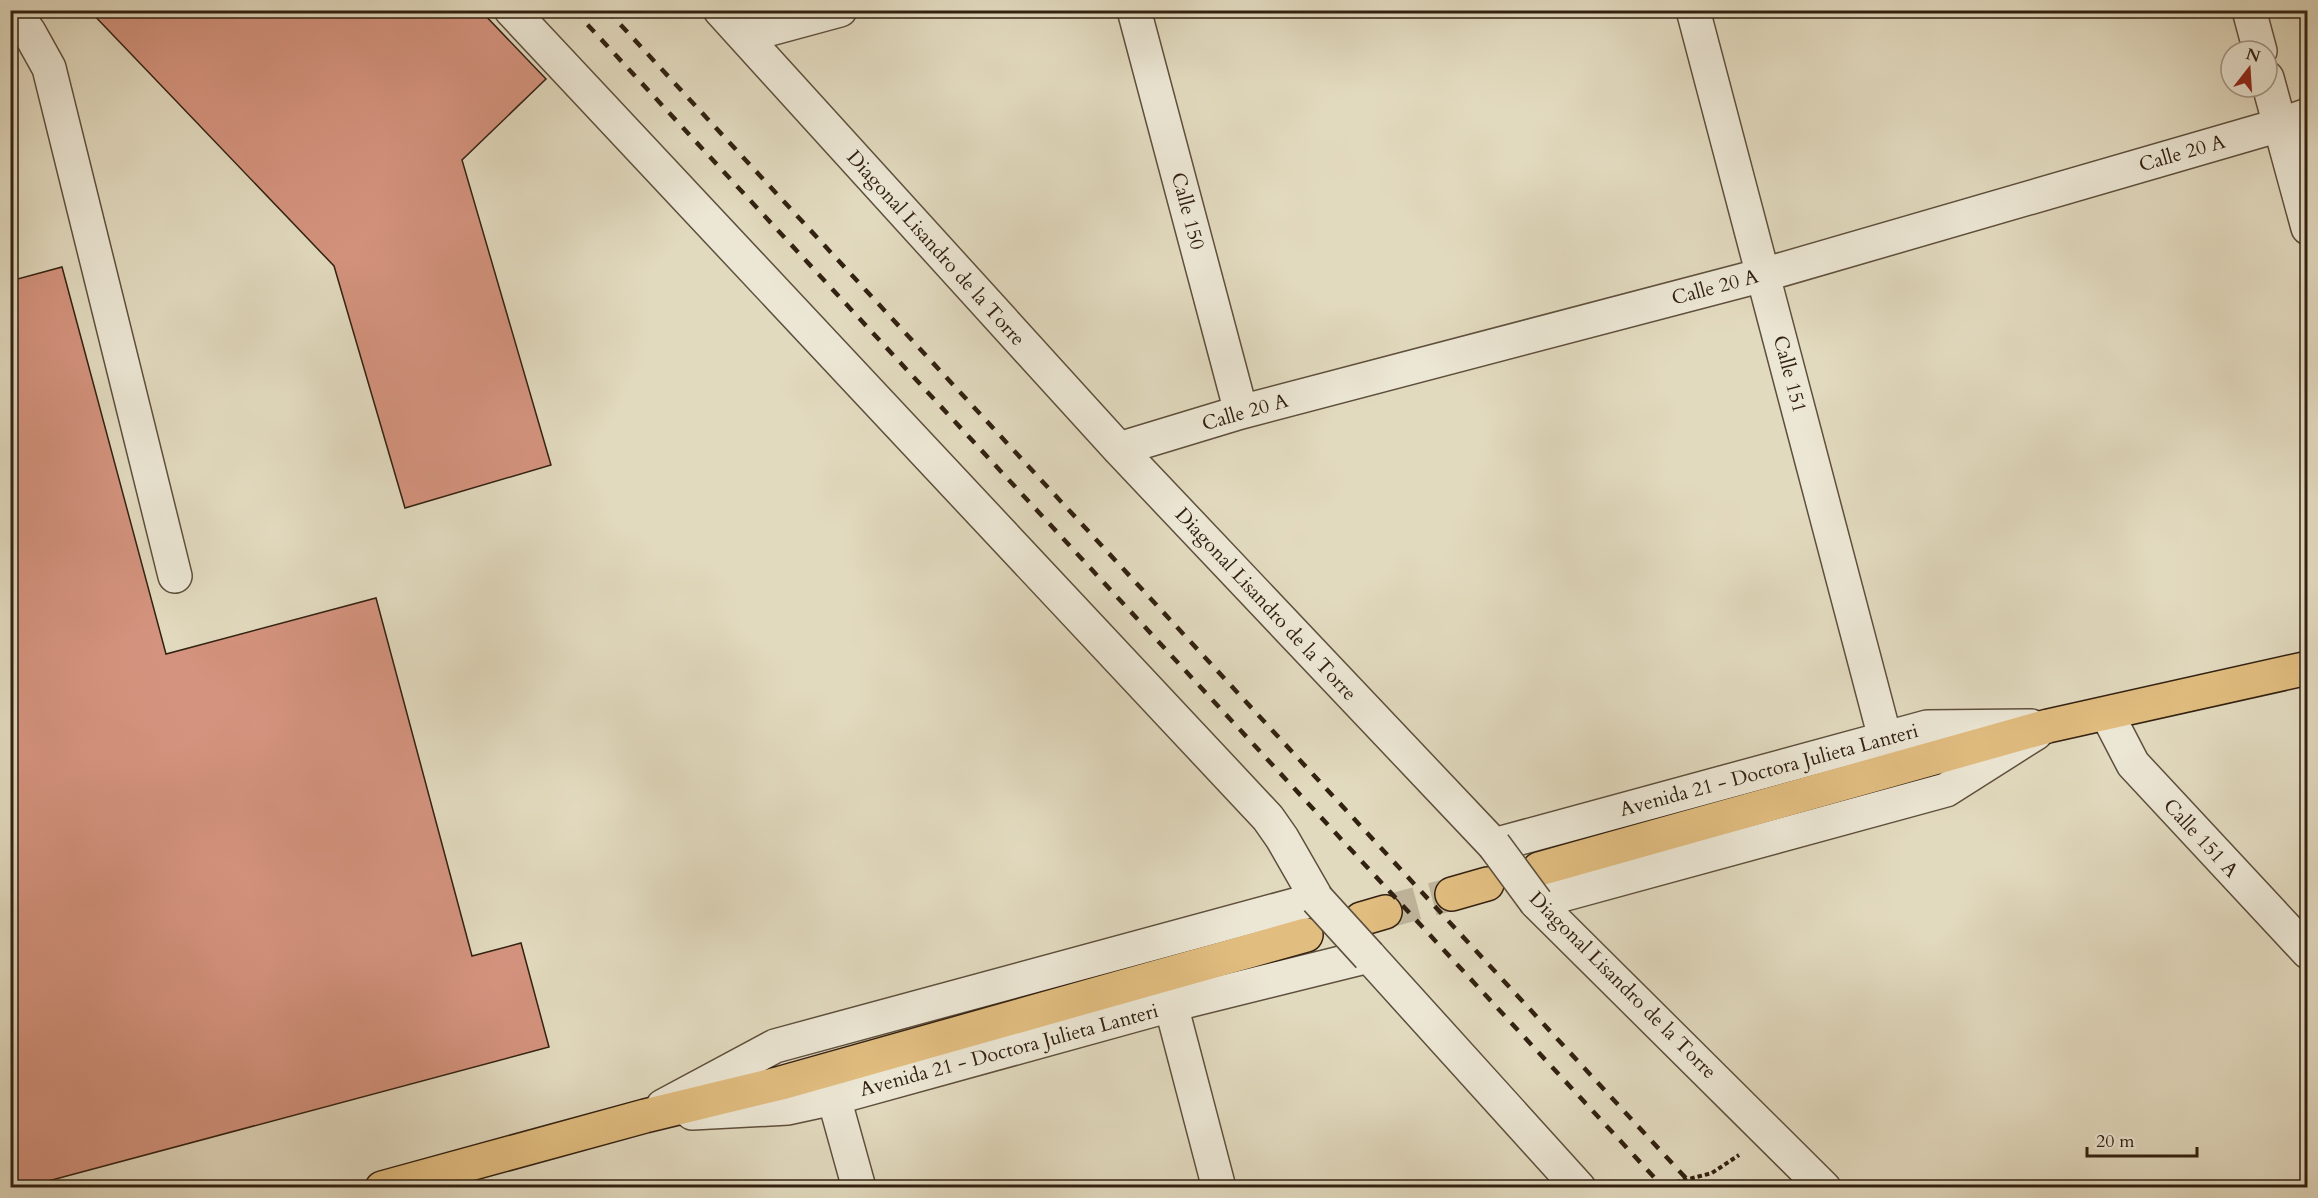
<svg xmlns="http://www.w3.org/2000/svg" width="2318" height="1198" viewBox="0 0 2318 1198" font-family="Cardo,serif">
<rect width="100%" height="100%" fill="#e2dabf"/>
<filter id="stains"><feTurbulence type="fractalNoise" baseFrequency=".00333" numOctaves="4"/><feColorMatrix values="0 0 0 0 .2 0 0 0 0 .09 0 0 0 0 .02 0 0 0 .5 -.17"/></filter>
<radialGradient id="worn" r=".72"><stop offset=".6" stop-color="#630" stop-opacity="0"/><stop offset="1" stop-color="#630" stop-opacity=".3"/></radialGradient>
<path fill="#d4937e" stroke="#322111" stroke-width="1.5" d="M 89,10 L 480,10 L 546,79 L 462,160 L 551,465 L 405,508 L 334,266 Z
M 62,267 L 166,654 L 376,598 L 472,956 L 521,943 L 549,1047 L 22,1188 L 10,1188 L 10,281 Z"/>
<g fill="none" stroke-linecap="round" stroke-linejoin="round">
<path stroke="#bfb59c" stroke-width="33" stroke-dasharray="33 16" stroke-linecap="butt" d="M 1385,912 L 1452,894"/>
<g stroke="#5e4f3c" stroke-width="36">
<path id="minor" d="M 13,10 L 29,32 L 49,68 L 175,576
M 511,10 L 1268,818 L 1282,838 L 1317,899 L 775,1046 L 663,1106
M 720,10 L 1119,449 L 1494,845 L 1927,727 L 2031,726
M 1134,10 L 1241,412
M 1693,10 L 1885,738
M 2249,10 L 2260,51
M 744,36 L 840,10
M 2267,78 L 2308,228
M 1119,449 L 1241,412 L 1763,275 L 2280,125 L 2308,115
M 2107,714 L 2133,764 L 2308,952
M 1536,902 L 1946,790 L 2036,733
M 1536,902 L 1824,1188
M 1171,1005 L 1219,1188
M 834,1098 L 859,1188
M 692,1113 L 788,1108 L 834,1098 L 1171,1005 L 1369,956 L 1579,1188"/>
</g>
<g stroke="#322111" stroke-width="36">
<path id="major" d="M 1539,869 L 2048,726 L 2308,668
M 1452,894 L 1487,884
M 1361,919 L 1385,912
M 382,1188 L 645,1116 L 781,1083 L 1306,935"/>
</g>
<path stroke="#322111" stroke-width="4" stroke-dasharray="4.5 3" stroke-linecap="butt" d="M 1654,1188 L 1712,1173 L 1739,1155"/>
<use href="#minor" stroke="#ece7d5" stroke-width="33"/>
<use href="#major" stroke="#e1bd80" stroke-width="33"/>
<path stroke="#322111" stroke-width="4.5" stroke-dasharray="10 10" stroke-linecap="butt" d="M 574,10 L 1664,1188
M 607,10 L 1695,1188"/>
<g stroke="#5e4f3c" stroke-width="36" stroke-linecap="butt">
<path id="minor-bridge" d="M 1494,845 L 1536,902
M 1317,899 L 1369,956"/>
</g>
<use href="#minor-bridge" stroke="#ece7d5" stroke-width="33"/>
</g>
<g text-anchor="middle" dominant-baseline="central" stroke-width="4.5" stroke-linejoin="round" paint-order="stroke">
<g font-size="20" fill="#322111" stroke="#ece7d5">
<text transform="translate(2182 153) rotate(-16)">Calle 20 A</text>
<text transform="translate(1188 211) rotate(75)">Calle 150</text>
<text transform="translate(936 248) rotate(48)">Diagonal Lisandro de la Torre</text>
<text transform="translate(1715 287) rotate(-15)">Calle 20 A</text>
<text transform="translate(1790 374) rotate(75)">Calle 151</text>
<text transform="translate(1245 412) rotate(-16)">Calle 20 A</text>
<text transform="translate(1266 604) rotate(47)">Diagonal Lisandro de la Torre</text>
<text transform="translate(1769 770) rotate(-15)">Avenida 21 - Doctora Julieta Lanteri</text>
<text transform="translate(2201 838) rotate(47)">Calle 151 A</text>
<text transform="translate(1623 985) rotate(45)">Diagonal Lisandro de la Torre</text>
<text transform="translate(1009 1050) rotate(-15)">Avenida 21 - Doctora Julieta Lanteri</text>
</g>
</g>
<rect width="2318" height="1198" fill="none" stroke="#e2dabf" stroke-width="36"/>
<rect x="12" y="12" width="2294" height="1174" fill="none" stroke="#322111" stroke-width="3"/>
<rect x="18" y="18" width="2282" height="1162" fill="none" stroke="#322111" stroke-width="1.5"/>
<g transform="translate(2249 69) rotate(17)"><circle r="28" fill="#ece7d5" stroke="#a29887" stroke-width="1.5"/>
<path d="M0-4.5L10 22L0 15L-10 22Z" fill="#8f2418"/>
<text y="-9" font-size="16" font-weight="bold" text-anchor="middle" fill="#322111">N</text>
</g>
<path d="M2087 1147v9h110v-9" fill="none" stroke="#322111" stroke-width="3"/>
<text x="2096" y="1147" font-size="18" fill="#322111" stroke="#ece7d5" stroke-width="4.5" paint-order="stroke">20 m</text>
<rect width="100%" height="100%" filter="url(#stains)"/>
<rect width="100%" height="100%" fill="url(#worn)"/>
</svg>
